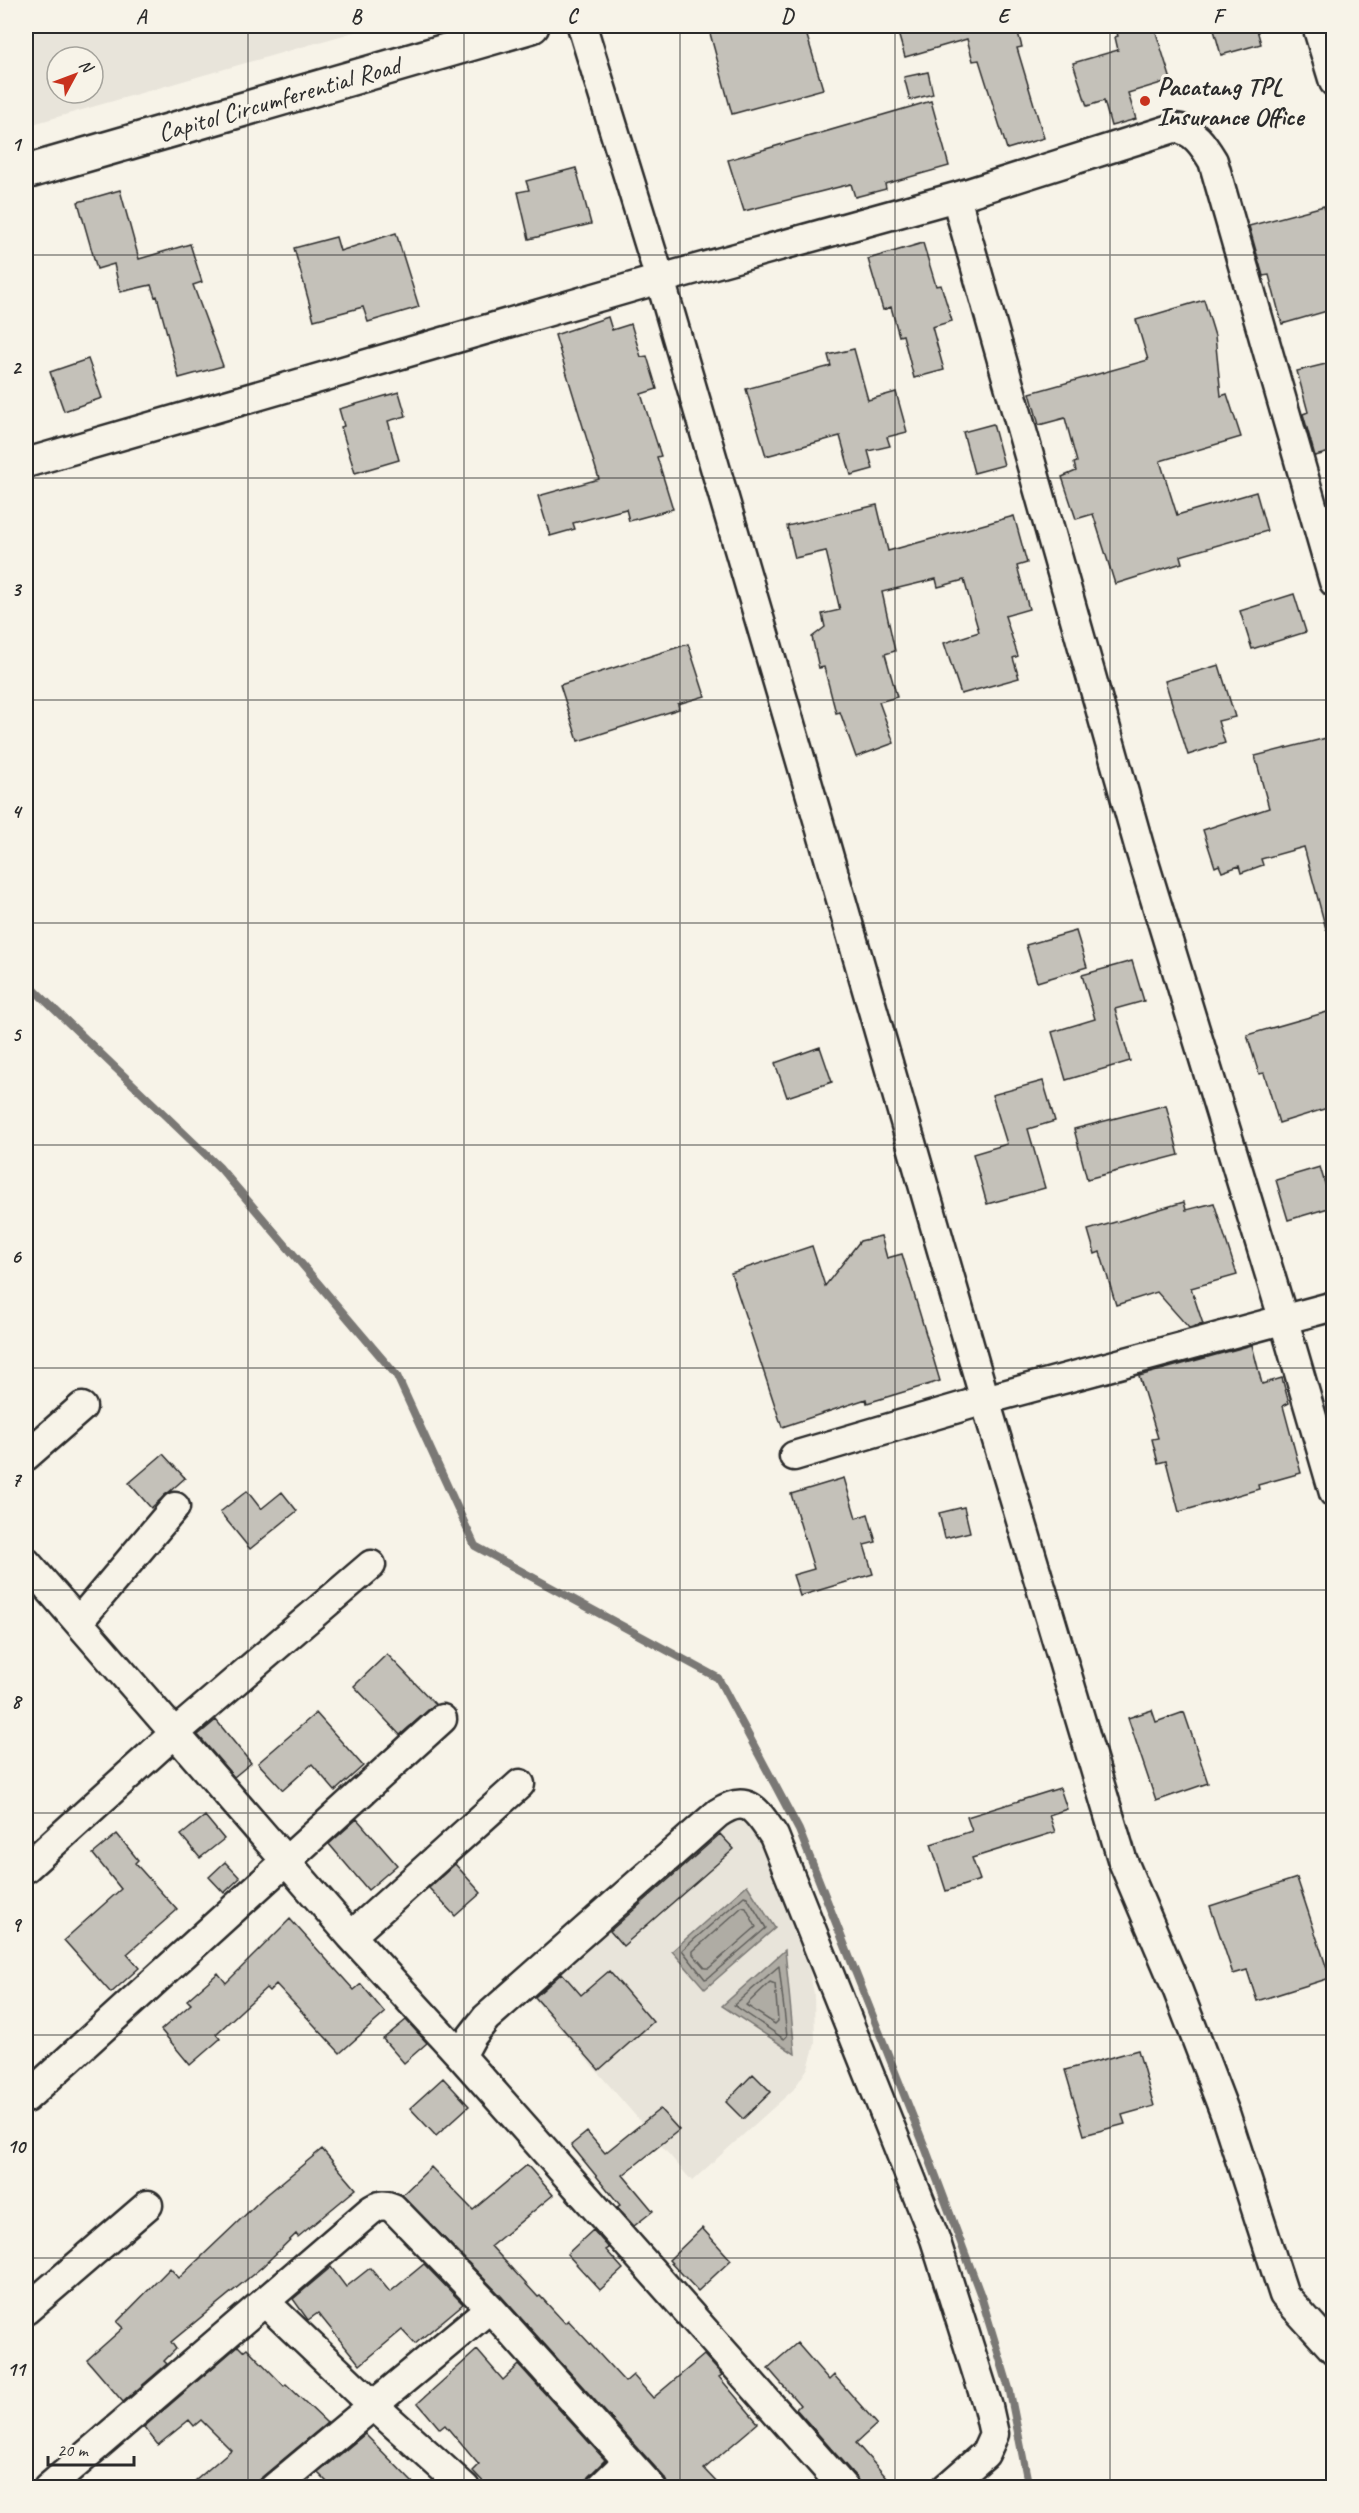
<svg xmlns="http://www.w3.org/2000/svg" width="1359" height="2513" viewBox="0 0 1359 2513" font-family="Caveat,sans-serif">
<rect width="100%" height="100%" fill="#f7f3e8"/>
<filter id="ink" filterUnits="userSpaceOnUse"><feTurbulence type="fractalNoise" baseFrequency=".0167" numOctaves="2"/><feDisplacementMap in="SourceGraphic" scale="12" xChannelSelector="R" yChannelSelector="G"/><feConvolveMatrix kernelMatrix="1 2 1 2 8 2 1 2 1" color-interpolation-filters="sRGB"/></filter>
<g filter="url(#ink)">
<path fill="#e8e4da" fill-rule="evenodd" d="M 26,26 L 375,26 L 26,126 ZM 57,57 L 93,57 L 93,93 L 57,93 Z
M 737,1815 L 753,1821 L 803,1936 L 814,1994 L 815,2044 L 808,2068 L 793,2090 L 692,2181 L 530,1994 L 730,1819 Z"/>
<path fill="#afaca4" stroke="#7a7874" stroke-width="1.5" d="M 747,1885 L 775,1928 L 705,1989 L 672,1951 Z
M 785,1950 L 795,2054 L 722,2006 Z"/>
<g fill="none" stroke-linecap="round" stroke-linejoin="round">
<path stroke="#605f5b" stroke-width="1.5" d="M 744,1896 L 747,1897 L 766,1928 L 708,1978 L 705,1979 L 682,1950 Z
M 742,1907 L 746,1908 L 756,1927 L 709,1968 L 705,1968 L 693,1954 L 693,1951 Z
M 779,1966 L 787,2036 L 784,2039 L 734,2005 Z
M 770,1982 L 775,1984 L 778,2021 L 775,2024 L 746,2005 Z"/>
<path stroke="#7a7874" stroke-width="8" d="M 26,982 L 220,1168 L 397,1376 L 475,1546 L 718,1678 L 799,1830 L 926,2150 L 981,2296 L 1010,2392 L 1029,2488"/>
</g>
<path fill="#c4c1b9" stroke="#2b2b2b" stroke-width="1.5" d="M 708,26 L 804,26 L 823,89 L 732,114 Z
M 896,26 L 1016,26 L 1022,47 L 1017,48 L 1044,138 L 1007,149 L 979,60 L 973,61 L 967,39 L 905,57 Z
M 1115,26 L 1154,26 L 1171,80 L 1128,93 L 1136,119 L 1111,126 L 1104,101 L 1087,106 L 1073,63 L 1118,50 L 1115,37 L 1118,36 Z
M 1213,26 L 1256,26 L 1261,44 L 1221,55 Z
M 928,72 L 933,94 L 910,100 L 904,77 Z
M 931,101 L 949,166 L 885,184 L 886,189 L 855,197 L 851,184 L 744,211 L 728,160 Z
M 576,168 L 591,224 L 529,239 L 518,192 L 529,190 L 526,181 Z
M 120,190 L 139,259 L 190,244 L 202,282 L 193,285 L 223,366 L 179,378 L 157,296 L 155,297 L 151,285 L 120,292 L 114,264 L 97,269 L 78,202 Z
M 1324,206 L 1334,241 L 1334,309 L 1282,324 L 1269,275 L 1263,276 L 1249,226 Z
M 396,233 L 419,307 L 368,322 L 363,307 L 314,320 L 294,248 L 336,237 L 340,251 Z
M 923,243 L 936,286 L 941,285 L 952,321 L 932,327 L 944,370 L 914,378 L 903,335 L 899,336 L 891,307 L 883,310 L 868,259 Z
M 1204,300 L 1215,336 L 1221,396 L 1227,394 L 1241,437 L 1160,461 L 1177,515 L 1256,492 L 1267,531 L 1180,556 L 1182,563 L 1115,584 L 1093,514 L 1076,519 L 1062,477 L 1076,471 L 1074,463 L 1077,462 L 1065,418 L 1039,425 L 1030,393 L 1148,360 L 1136,320 Z
M 608,317 L 612,330 L 631,324 L 641,357 L 647,356 L 657,389 L 641,394 L 661,456 L 657,457 L 673,509 L 629,521 L 626,509 L 573,523 L 575,529 L 550,536 L 538,496 L 599,479 L 555,335 Z
M 854,349 L 868,400 L 896,392 L 907,432 L 887,437 L 890,446 L 868,451 L 873,469 L 851,475 L 840,436 L 766,456 L 746,389 L 831,366 L 828,355 Z
M 88,359 L 102,398 L 64,411 L 50,372 Z
M 1334,362 L 1334,451 L 1315,456 L 1303,414 L 1308,412 L 1297,371 Z
M 399,392 L 406,416 L 388,421 L 399,460 L 355,473 L 341,427 L 344,426 L 339,409 Z
M 993,424 L 1004,465 L 974,473 L 963,432 Z
M 877,505 L 888,551 L 1014,516 L 1027,563 L 1017,566 L 1029,609 L 1005,616 L 1018,656 L 1013,658 L 1019,678 L 961,694 L 944,643 L 979,632 L 964,580 L 938,587 L 936,579 L 882,592 L 895,651 L 885,654 L 897,697 L 879,702 L 894,743 L 856,757 L 840,712 L 836,713 L 824,667 L 819,668 L 812,637 L 825,627 L 822,614 L 840,610 L 826,551 L 795,558 L 787,526 Z
M 1294,594 L 1306,632 L 1252,649 L 1240,611 Z
M 688,644 L 705,696 L 678,704 L 679,709 L 578,741 L 560,685 Z
M 1219,665 L 1235,717 L 1218,721 L 1225,743 L 1188,755 L 1165,681 Z
M 1334,736 L 1334,928 L 1326,929 L 1304,847 L 1261,859 L 1263,865 L 1241,873 L 1239,866 L 1222,872 L 1219,865 L 1215,867 L 1203,830 L 1269,808 L 1255,756 Z
M 1076,931 L 1087,967 L 1037,982 L 1026,945 Z
M 1132,961 L 1144,1001 L 1115,1009 L 1130,1061 L 1066,1080 L 1052,1032 L 1095,1019 L 1082,975 Z
M 1334,1010 L 1334,1106 L 1279,1123 L 1264,1073 L 1259,1074 L 1247,1035 Z
M 820,1047 L 832,1082 L 787,1097 L 775,1063 Z
M 1043,1081 L 1055,1121 L 1028,1129 L 1045,1188 L 987,1204 L 973,1154 L 1007,1144 L 992,1095 Z
M 1166,1105 L 1179,1155 L 1087,1179 L 1074,1129 Z
M 1320,1167 L 1332,1207 L 1288,1220 L 1276,1180 Z
M 1184,1202 L 1186,1210 L 1214,1203 L 1237,1275 L 1191,1288 L 1203,1324 L 1189,1328 L 1157,1292 L 1116,1305 L 1100,1252 L 1095,1254 L 1088,1230 Z
M 881,1236 L 887,1258 L 902,1254 L 940,1381 L 867,1403 L 866,1399 L 782,1427 L 731,1273 L 812,1246 L 825,1286 L 860,1241 Z
M 1252,1345 L 1262,1384 L 1282,1378 L 1289,1403 L 1283,1406 L 1301,1473 L 1258,1485 L 1259,1489 L 1179,1512 L 1166,1461 L 1158,1463 L 1152,1439 L 1158,1438 L 1139,1376 Z
M 163,1454 L 185,1478 L 151,1508 L 129,1483 Z
M 844,1478 L 856,1518 L 868,1514 L 876,1542 L 864,1545 L 873,1574 L 800,1596 L 793,1575 L 814,1569 L 791,1494 Z
M 247,1491 L 261,1509 L 282,1492 L 297,1511 L 250,1549 L 220,1512 Z
M 964,1507 L 970,1532 L 945,1538 L 939,1513 Z
M 387,1654 L 435,1704 L 400,1735 L 354,1686 Z
M 1152,1710 L 1156,1722 L 1184,1712 L 1208,1783 L 1156,1801 L 1128,1718 Z
M 316,1713 L 363,1766 L 335,1791 L 312,1764 L 283,1790 L 258,1763 Z
M 216,1720 L 251,1763 L 234,1777 L 198,1735 Z
M 1060,1788 L 1067,1809 L 1049,1815 L 1055,1832 L 972,1858 L 980,1880 L 946,1891 L 931,1844 L 972,1831 L 967,1817 Z
M 205,1816 L 224,1839 L 200,1858 L 181,1835 Z
M 357,1819 L 397,1865 L 368,1890 L 329,1844 Z
M 117,1834 L 138,1860 L 135,1863 L 177,1910 L 127,1954 L 139,1968 L 111,1993 L 64,1940 L 121,1889 L 93,1854 Z
M 720,1834 L 734,1849 L 623,1946 L 610,1931 Z
M 225,1862 L 240,1878 L 224,1893 L 209,1877 Z
M 455,1864 L 481,1893 L 455,1916 L 429,1888 Z
M 1297,1878 L 1330,1978 L 1257,2001 L 1247,1970 L 1233,1974 L 1210,1906 Z
M 290,1919 L 354,1990 L 361,1984 L 385,2013 L 340,2053 L 276,1984 L 269,1991 L 266,1988 L 216,2034 L 220,2039 L 190,2065 L 161,2030 L 191,2004 L 187,2000 L 218,1973 L 226,1983 Z
M 609,1971 L 653,2022 L 599,2070 L 535,1997 L 562,1973 L 581,1995 Z
M 406,2020 L 427,2043 L 404,2063 L 383,2039 Z
M 1138,2050 L 1154,2106 L 1122,2115 L 1125,2124 L 1084,2135 L 1065,2070 Z
M 753,2074 L 771,2092 L 743,2119 L 726,2102 Z
M 443,2078 L 469,2106 L 436,2136 L 410,2108 Z
M 660,2109 L 679,2130 L 623,2175 L 653,2211 L 634,2226 L 617,2207 L 620,2205 L 571,2145 L 587,2132 L 605,2153 Z
M 322,2149 L 356,2189 L 298,2237 L 296,2234 L 262,2267 L 171,2342 L 176,2349 L 164,2361 L 167,2364 L 123,2402 L 87,2360 L 123,2328 L 117,2322 L 170,2268 L 179,2278 L 264,2197 Z
M 527,2165 L 553,2195 L 491,2246 L 538,2297 L 540,2296 L 565,2323 L 568,2320 L 625,2382 L 633,2375 L 653,2398 L 704,2355 L 722,2375 L 719,2377 L 758,2423 L 704,2469 L 721,2487 L 668,2487 L 664,2477 L 502,2297 L 402,2195 L 431,2167 L 473,2210 Z
M 702,2228 L 731,2260 L 698,2291 L 669,2260 Z
M 593,2230 L 609,2248 L 606,2250 L 623,2269 L 600,2290 L 567,2254 Z
M 424,2264 L 463,2304 L 415,2344 L 402,2330 L 360,2365 L 318,2313 L 308,2320 L 293,2299 L 331,2267 L 346,2287 L 370,2268 L 390,2292 Z
M 797,2343 L 829,2380 L 834,2375 L 877,2424 L 856,2443 L 895,2487 L 861,2487 L 856,2477 L 796,2409 L 800,2405 L 768,2368 Z
M 238,2346 L 243,2351 L 247,2348 L 284,2386 L 286,2384 L 327,2423 L 250,2487 L 188,2487 L 231,2450 L 201,2420 L 194,2426 L 189,2420 L 158,2445 L 144,2427 Z
M 477,2350 L 503,2380 L 519,2365 L 605,2460 L 588,2477 L 584,2487 L 488,2487 L 473,2471 L 479,2465 L 445,2425 L 440,2429 L 418,2403 Z
M 365,2434 L 417,2487 L 332,2487 L 318,2473 Z"/>
<g fill="none" stroke-linecap="round" stroke-linejoin="round">
<g stroke="#2b2b2b" stroke-width="33">
<path id="minor" d="M 582,26 L 660,279 L 824,840 L 985,1400 L 1122,1859 L 1178,1991 L 1226,2116 L 1284,2295 L 1334,2350
M 1317,26 L 1334,82
M 956,197 L 1139,846 L 1284,1321 L 1334,1493
M 26,463 L 660,279 L 956,197 L 1174,128 C 1194,129 1204,146 1213,161 L 1334,582
M 26,1456 L 82,1407
M 794,1456 L 985,1400 L 1334,1306
M 26,1562 L 351,1936 L 461,2056 L 844,2488
M 79,1621 L 175,1507
M 26,1868 L 176,1732 L 371,1565
M 351,1936 L 520,1784
M 461,2056 L 472,2036 L 486,2018 L 718,1813 C 748,1793 757,1811 774,1836 L 935,2239 L 988,2407 L 994,2434 L 985,2454 L 946,2488
M 26,2098 L 442,1719
M 265,2302 L 372,2404 L 465,2488
M 26,2310 L 148,2205
M 48,2488 L 370,2211 C 378,2205 383,2204 393,2208 L 490,2308 L 652,2488
M 274,2488 L 490,2308
M 600,2488 L 627,2462"/>
</g>
<g stroke="#2b2b2b" stroke-width="38">
<path id="major" d="M 26,172 L 532,26"/>
</g>
<use href="#minor" stroke="#f7f3e8" stroke-width="28"/>
<use href="#major" stroke="#f7f3e8" stroke-width="33"/>
</g>
</g>
<path fill="none" stroke="#2b2b2b" stroke-width="1.5" stroke-opacity="0.55" d="M 248,26 L 248,2488M 464,26 L 464,2488M 680,26 L 680,2488M 895,26 L 895,2488M 1110,26 L 1110,2488M 26,255 L 1334,255M 26,478 L 1334,478M 26,700 L 1334,700M 26,923 L 1334,923M 26,1145 L 1334,1145M 26,1368 L 1334,1368M 26,1590 L 1334,1590M 26,1813 L 1334,1813M 26,2035 L 1334,2035M 26,2258 L 1334,2258"/>
<circle fill="#c8321e" stroke="#f7f3e8" stroke-width="2" cx="1145" cy="101" r="6"/>
<g text-anchor="middle" dominant-baseline="central" stroke-width="6" stroke-linejoin="round" paint-order="stroke">
<g font-size="26" font-weight="bold" fill="#2b2b2b" stroke="#f7f3e8" text-anchor="start">
<text x="1157" y="86">Pacatang TPL<tspan x="1157" dy="30">Insurance Office</tspan></text>
</g>
<g font-size="26" fill="#2b2b2b" stroke="#f7f3e8">
<text transform="translate(279 99) rotate(-16)">Capitol Circumferential Road</text>
</g>
</g>
<rect width="1359" height="2513" fill="none" stroke="#f7f3e8" stroke-width="66"/>
<g transform="translate(75 75) rotate(49)"><circle r="28" fill="#f7f3e8" stroke="#a5a39c" stroke-width="1.5"/>
<path d="M0-4.5L10 22L0 15L-10 22Z" fill="#c8321e"/>
<text y="-9" font-size="16" font-weight="bold" text-anchor="middle" fill="#2b2b2b">N</text>
</g>
<path d="M48 2456v9h86v-9" fill="none" stroke="#2b2b2b" stroke-width="3"/>
<text x="57" y="2456" font-size="18" fill="#2b2b2b" stroke="#f7f3e8" stroke-width="4.5" paint-order="stroke">20 m</text>
<rect x="33" y="33" width="1293" height="2447" fill="none" stroke="#2b2b2b" stroke-width="2"/>
<g font-size="20" text-anchor="middle" font-weight="bold" fill="#2b2b2b">
<text x="141" y="23">A</text>
<text x="356" y="23">B</text>
<text x="572" y="23">C</text>
<text x="787" y="23">D</text>
<text x="1003" y="23">E</text>
<text x="1218" y="23">F</text>
<text x="16" y="151">1</text>
<text x="16" y="374">2</text>
<text x="16" y="596">3</text>
<text x="16" y="818">4</text>
<text x="16" y="1041">5</text>
<text x="16" y="1263">6</text>
<text x="16" y="1486">7</text>
<text x="16" y="1708">8</text>
<text x="16" y="1931">9</text>
<text x="16" y="2153">10</text>
<text x="16" y="2376">11</text>
</g>
</svg>
